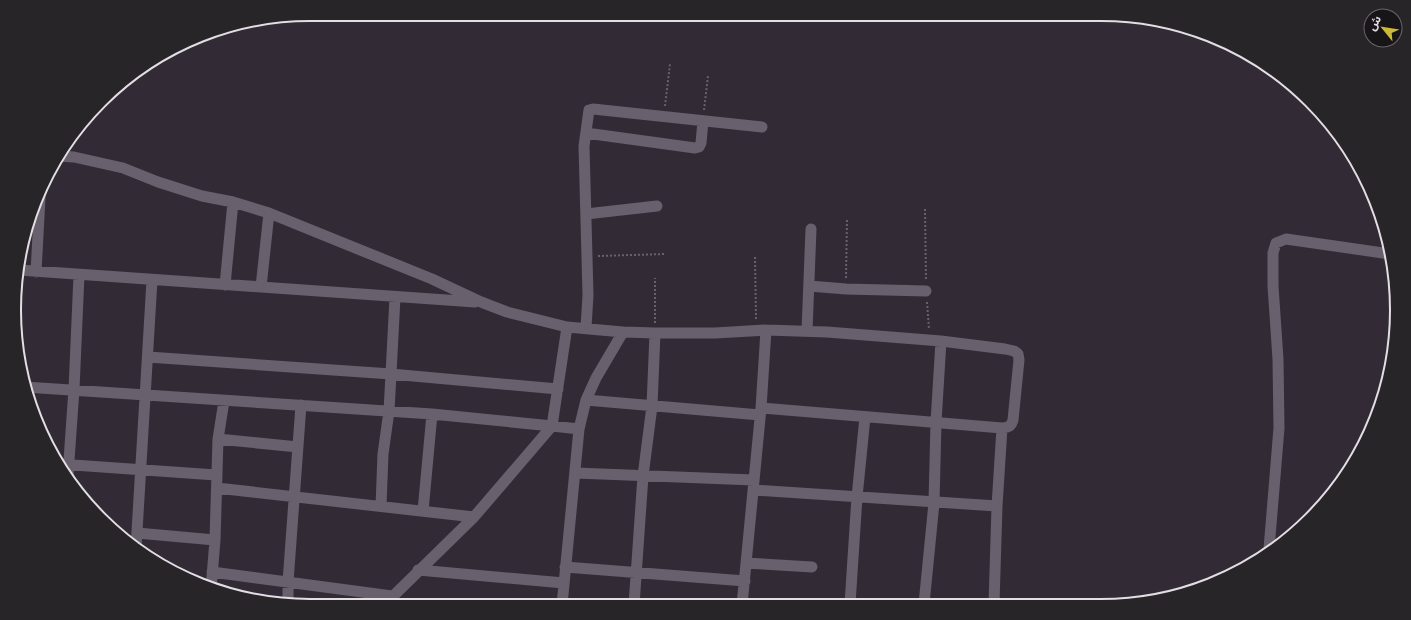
<svg xmlns="http://www.w3.org/2000/svg" width="1411" height="620" viewBox="0 0 1411 620" font-family="Jost,'Noto Sans Arabic',sans-serif">
<rect width="100%" height="100%" fill="#322b35"/>
<g fill="none" stroke-linecap="round" stroke-linejoin="round">
<path stroke="#68626b" stroke-width="2" stroke-dasharray="2 2" stroke-linecap="butt" d="M 665,106 L 670,64
M 704,110 L 708,76
M 925,209 L 926,281
M 598,256 L 666,254
M 755,257 L 756,319
M 846,278 L 847,219
M 927,302 L 929,329
M 655,323 L 655,278"/>
<path stroke="#68606c" stroke-width="11" d="M 586,133 L 695,148 L 699,147 L 701,143 L 703,121
M 586,214 L 657,206
M 19,270 L 475,302
M 36,272 L 40,198
M 225,285 L 233,202
M 809,286 L 846,289 L 926,291
M 261,287 L 269,213
M 567,327 L 623,332 L 655,333 L 715,333 L 766,330 L 827,332 L 941,341 L 1005,349 L 1014,351 L 1018,354 L 1019,360 L 1013,420 C 1011,427 1008,427 1002,428 L 761,408
M 586,328 L 588,295 L 584,146 L 589,110 L 593,109 L 762,127
M 807,331 L 811,229
M 148,357 L 391,374 L 558,389
M 25,387 L 432,414 L 552,426 L 567,327 L 507,312 L 481,302 L 432,279 L 269,213 L 233,202 L 202,196 L 158,182 L 123,168 L 74,157 L 58,156
M 586,400 L 760,415
M 218,439 L 298,447
M 59,464 L 216,475
M 576,473 L 754,480
M 68,475 L 74,389 L 79,275
M 217,488 L 474,517
M 753,490 L 997,506
M 381,506 L 383,454 L 389,411 L 391,374 L 395,297
M 423,511 L 432,414
M 137,533 L 215,540
M 136,548 L 152,280
M 1269,549 L 1279,428 L 1278,359 L 1273,286 L 1273,253 L 1276,243 L 1286,239 L 1390,254
M 746,563 L 812,567
M 565,567 L 745,581
M 418,570 L 564,583
M 212,572 L 392,596
M 211,589 L 215,540 L 218,439 L 224,401
M 288,602 L 288,582 L 301,405
M 850,604 L 857,497 L 865,417
M 924,604 L 934,503 L 936,422 L 941,341
M 994,604 L 997,506 L 1002,428
M 562,605 L 579,429 L 586,400 L 596,378 L 623,332
M 634,605 L 643,476 L 652,406 L 655,333
M 742,605 L 761,408 L 766,330
M 383,606 L 474,517 L 552,426 L 579,429"/>
</g>
<path d="M0 0H1411V620H0ZM310 21H1101A289 289 0 0 1 1390 310V310A289 289 0 0 1 1101 599H310A289 289 0 0 1 21 310V310A289 289 0 0 1 310 21Z" fill="#282529" fill-rule="evenodd"/>
<path fill="none" stroke="#e2dee4" stroke-width="2" d="M310 21H1101A289 289 0 0 1 1390 310V310A289 289 0 0 1 1101 599H310A289 289 0 0 1 21 310V310A289 289 0 0 1 310 21Z"/>
<g transform="translate(1383 28) rotate(300)"><circle r="19" fill="#181519" stroke="#69656a"/>
<path d="M0-3L7 15L0 10L-7 15Z" fill="#ccb938"/>
<text y="-6" font-size="11" font-weight="bold" text-anchor="middle" fill="#e2dee4">ش</text>
</g>
</svg>
